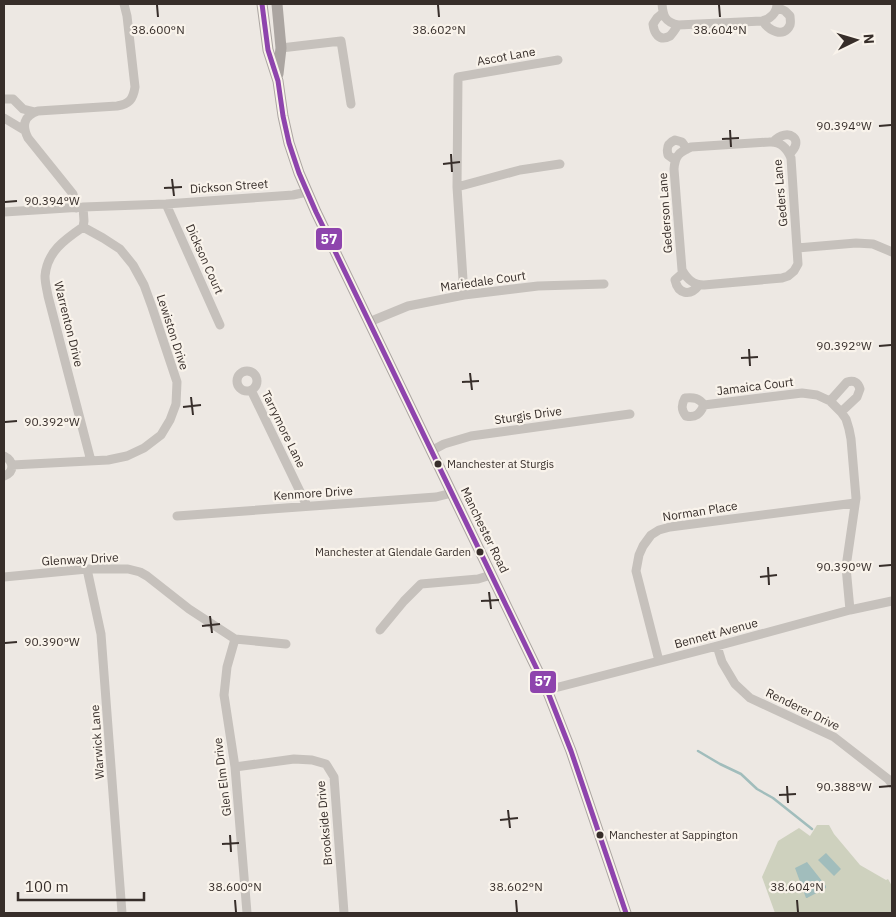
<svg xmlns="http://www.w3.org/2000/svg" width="896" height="917" viewBox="0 0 896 917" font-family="'IBM Plex Sans',sans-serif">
<rect width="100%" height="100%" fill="#ede8e3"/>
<path fill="#ced1be" d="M 817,825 L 829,825 L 834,834 L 860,865 L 886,880 L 888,879 L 892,886 L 892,913 L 775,913 L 762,877 L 778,841 L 799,828 L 810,836 Z"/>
<path fill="#a1bdbc" d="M 826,853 L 841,869 L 834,876 L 818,860 Z
M 807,862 L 826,886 L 826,888 L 807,898 L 806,898 L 795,868 Z"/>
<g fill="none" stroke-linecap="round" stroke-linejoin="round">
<path stroke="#a1bdbc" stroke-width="2.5" d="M 698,751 L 720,764 L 741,774 L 757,789 L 773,798 L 812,829"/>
<path stroke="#c6c1bc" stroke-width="9" d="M 662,4 C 663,16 665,22 678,25 L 762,21 C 770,19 777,13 777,4
M 663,13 L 657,18 L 653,24 C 654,33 659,42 670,36 C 673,33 676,28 678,25
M 763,21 C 768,30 784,39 790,25 C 791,22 790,19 790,16 L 785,11 L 777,7
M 281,48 L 341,41 L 351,104
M 4,99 L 13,99 L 23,109 L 35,112
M 4,118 L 24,130
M 769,142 C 780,141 787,148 791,158 L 798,264 L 794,271 L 788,276 L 782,278 L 704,285 C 693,285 687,279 682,270 L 674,169 C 675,156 679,152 691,147 Z
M 773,142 C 788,126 806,140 789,154
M 675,160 L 668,155 C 666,147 668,143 675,140 L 682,142 L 687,149
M 457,187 L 520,170 L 560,164
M 166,204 L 220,325
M 83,207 L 84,221 L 83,227 C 64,240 47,252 45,276 C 45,283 47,290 48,296 L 91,461
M 76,208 L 73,194 L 28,138 C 22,126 23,116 38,111 L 117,106 C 129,104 133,100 135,87 L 127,16 L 124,4
M 4,212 L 83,207 L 166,204 L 293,195 L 307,192
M 797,248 L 856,243 L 873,244 L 892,252
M 683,273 L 675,280 C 678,294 690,297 699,285
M 464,295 L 457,187 L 458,77 L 558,60
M 369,322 L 408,306 L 464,295 L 538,286 L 604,284
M237 381a10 10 0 1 1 20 0a10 10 0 1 1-20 0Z
M 251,390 L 307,506
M 830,401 L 847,382 C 854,380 858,382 860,389 L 857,397 L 841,412
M 704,405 C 699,398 694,397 685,398 C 681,405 681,410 686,416 C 696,418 700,414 704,405 L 802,393 L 817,395 L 830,401 L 841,412 L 846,419 L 849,429 L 851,439 L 856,498 L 846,567 L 850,610
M 431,451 L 444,444 L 471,436 L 630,414
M 4,456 C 14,461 15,472 4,476
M 12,465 L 108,460 L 127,456 L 144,448 L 161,435 L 170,420 L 176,404 L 177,382 L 152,307 L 144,285 L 133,265 L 120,249 L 103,238 L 83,227
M 177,516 L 436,497 L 452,493
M 87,569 L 101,634 L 122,913
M 4,577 L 87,569 L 128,569 L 140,572 L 147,576 L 189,609 L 235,639 L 286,644
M 380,630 L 404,601 L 421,584 L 478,579 L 491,575
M 235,639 L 227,667 L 224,695 L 235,767 L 247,913
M 717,646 L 722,662 L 735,684 L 750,698 L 834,737 L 888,779 L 892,784
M 659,661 L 636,571 L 639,555 L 643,546 L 651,535 L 659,530 L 670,527 L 855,503
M 547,690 L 717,646 L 850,610 L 892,601
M 235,767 L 294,759 L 312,760 L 326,764 L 334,777 L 344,913"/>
<path stroke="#aba5a1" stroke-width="11" d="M 262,4 L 268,50 L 278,81 L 283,116 L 289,143 L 299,173 L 316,212 L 547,690 L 571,751 L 626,913
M 277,4 L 281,48 L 278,74"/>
<g stroke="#f9f3eb" stroke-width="9">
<path id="bus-1" d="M 262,4 L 268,50 L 278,81 L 283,116 L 289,143 L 299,173 L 316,212 L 547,690 L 571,751 L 626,913"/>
</g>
<use href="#bus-1" stroke="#8e44ad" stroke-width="5"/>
</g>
<path fill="none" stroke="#372e2a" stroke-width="2" d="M 157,5 L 158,17M 438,5 L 439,17M 719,5 L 720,17M 879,126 L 891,125M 730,130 L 731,147M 722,139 L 739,138M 451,154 L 452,172M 443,164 L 460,162M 172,179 L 174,196M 164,188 L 182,187M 5,202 L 17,201M 879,346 L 891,345M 749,349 L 750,366M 741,358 L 758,357M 470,373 L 472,390M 462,382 L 479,381M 191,397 L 193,415M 183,407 L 201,405M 5,422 L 17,421M 879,566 L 891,565M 768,567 L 769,585M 760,577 L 777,575M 489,592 L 491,609M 481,601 L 499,600M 210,616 L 212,633M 202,626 L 220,624M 5,643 L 17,642M 787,786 L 788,803M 879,787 L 891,786M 779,795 L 796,794M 508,810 L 510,828M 500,820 L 518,818M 230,835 L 231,852M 222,844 L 239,843M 235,900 L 236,912M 516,900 L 517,912M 797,900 L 798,912"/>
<g fill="#372e2a" stroke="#f9f3eb" stroke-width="2">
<circle cx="438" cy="464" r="4.5"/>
<circle cx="480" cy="552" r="4.5"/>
<circle cx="600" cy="835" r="4.5"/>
</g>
<g text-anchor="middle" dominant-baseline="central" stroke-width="4.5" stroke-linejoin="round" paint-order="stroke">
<g font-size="11" fill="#372e2a" stroke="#f9f3eb" text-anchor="start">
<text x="447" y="464">Manchester at Sturgis</text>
<text x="471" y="552" text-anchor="end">Manchester at Glendale Garden</text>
<text x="609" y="835">Manchester at Sappington</text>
</g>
<g font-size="12" fill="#372e2a" stroke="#f9f3eb">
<text transform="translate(506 56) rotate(-10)">Ascot Lane</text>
<text transform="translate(229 186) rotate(-4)">Dickson Street</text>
<text transform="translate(780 193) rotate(-95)">Geders Lane</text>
<text transform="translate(665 213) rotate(-94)">Gederson Lane</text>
<text transform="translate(205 259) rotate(66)">Dickson Court</text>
<text transform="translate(483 281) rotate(-8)">Mariedale Court</text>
<text transform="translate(69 324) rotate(76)">Warrenton Drive</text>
<text transform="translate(173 332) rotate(72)">Lewiston Drive</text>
<text transform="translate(755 386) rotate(-7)">Jamaica Court</text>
<text transform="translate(528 415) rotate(-8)">Sturgis Drive</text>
<text transform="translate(284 429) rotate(64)">Tarrymore Lane</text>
<text transform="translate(313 493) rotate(-4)">Kenmore Drive</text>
<text transform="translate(700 511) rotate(-9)">Norman Place</text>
<text transform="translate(485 530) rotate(64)">Manchester Road</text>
<text transform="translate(80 559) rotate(-3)">Glenway Drive</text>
<text transform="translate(716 633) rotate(-15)">Bennett Avenue</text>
<text transform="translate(803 709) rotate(26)">Renderer Drive</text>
<text transform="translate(97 742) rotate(-94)">Warwick Lane</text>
<text transform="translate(222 777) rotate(-97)">Glen Elm Drive</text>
<text transform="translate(324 823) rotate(-95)">Brookside Drive</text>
</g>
</g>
<g font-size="12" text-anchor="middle" fill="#372e2a" stroke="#f9f3eb" stroke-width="4.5" stroke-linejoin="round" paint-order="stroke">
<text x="158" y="34">38.600°N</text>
<text x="439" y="34">38.602°N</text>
<text x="720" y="34">38.604°N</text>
<text x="844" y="130">90.394°W</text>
<text x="52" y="205">90.394°W</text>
<text x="844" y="350">90.392°W</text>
<text x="52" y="426">90.392°W</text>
<text x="844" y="571">90.390°W</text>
<text x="52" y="646">90.390°W</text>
<text x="844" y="791">90.388°W</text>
<text x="235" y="891">38.600°N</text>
<text x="516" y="891">38.602°N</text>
<text x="797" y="891">38.604°N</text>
</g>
<g stroke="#f9f3eb" stroke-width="2">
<rect x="315" y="227" width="28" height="24" rx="5" fill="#8e44ad"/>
<rect x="529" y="670" width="28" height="24" rx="5" fill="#8e44ad"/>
</g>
<g font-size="14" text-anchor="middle" font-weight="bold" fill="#fff">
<text x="329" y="244">57</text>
<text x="543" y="686">57</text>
</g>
<rect width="896" height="917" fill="none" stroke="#372e2a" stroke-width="10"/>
<g transform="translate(856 40) rotate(85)" stroke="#f9f3eb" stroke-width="4" paint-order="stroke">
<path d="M0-4L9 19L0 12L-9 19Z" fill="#372e2a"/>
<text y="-8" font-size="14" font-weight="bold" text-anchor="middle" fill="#372e2a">N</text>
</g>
<path d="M18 892v8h126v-8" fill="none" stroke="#372e2a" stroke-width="2.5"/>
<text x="25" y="892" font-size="15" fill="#372e2a" stroke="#f9f3eb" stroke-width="4" paint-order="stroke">100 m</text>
</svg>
